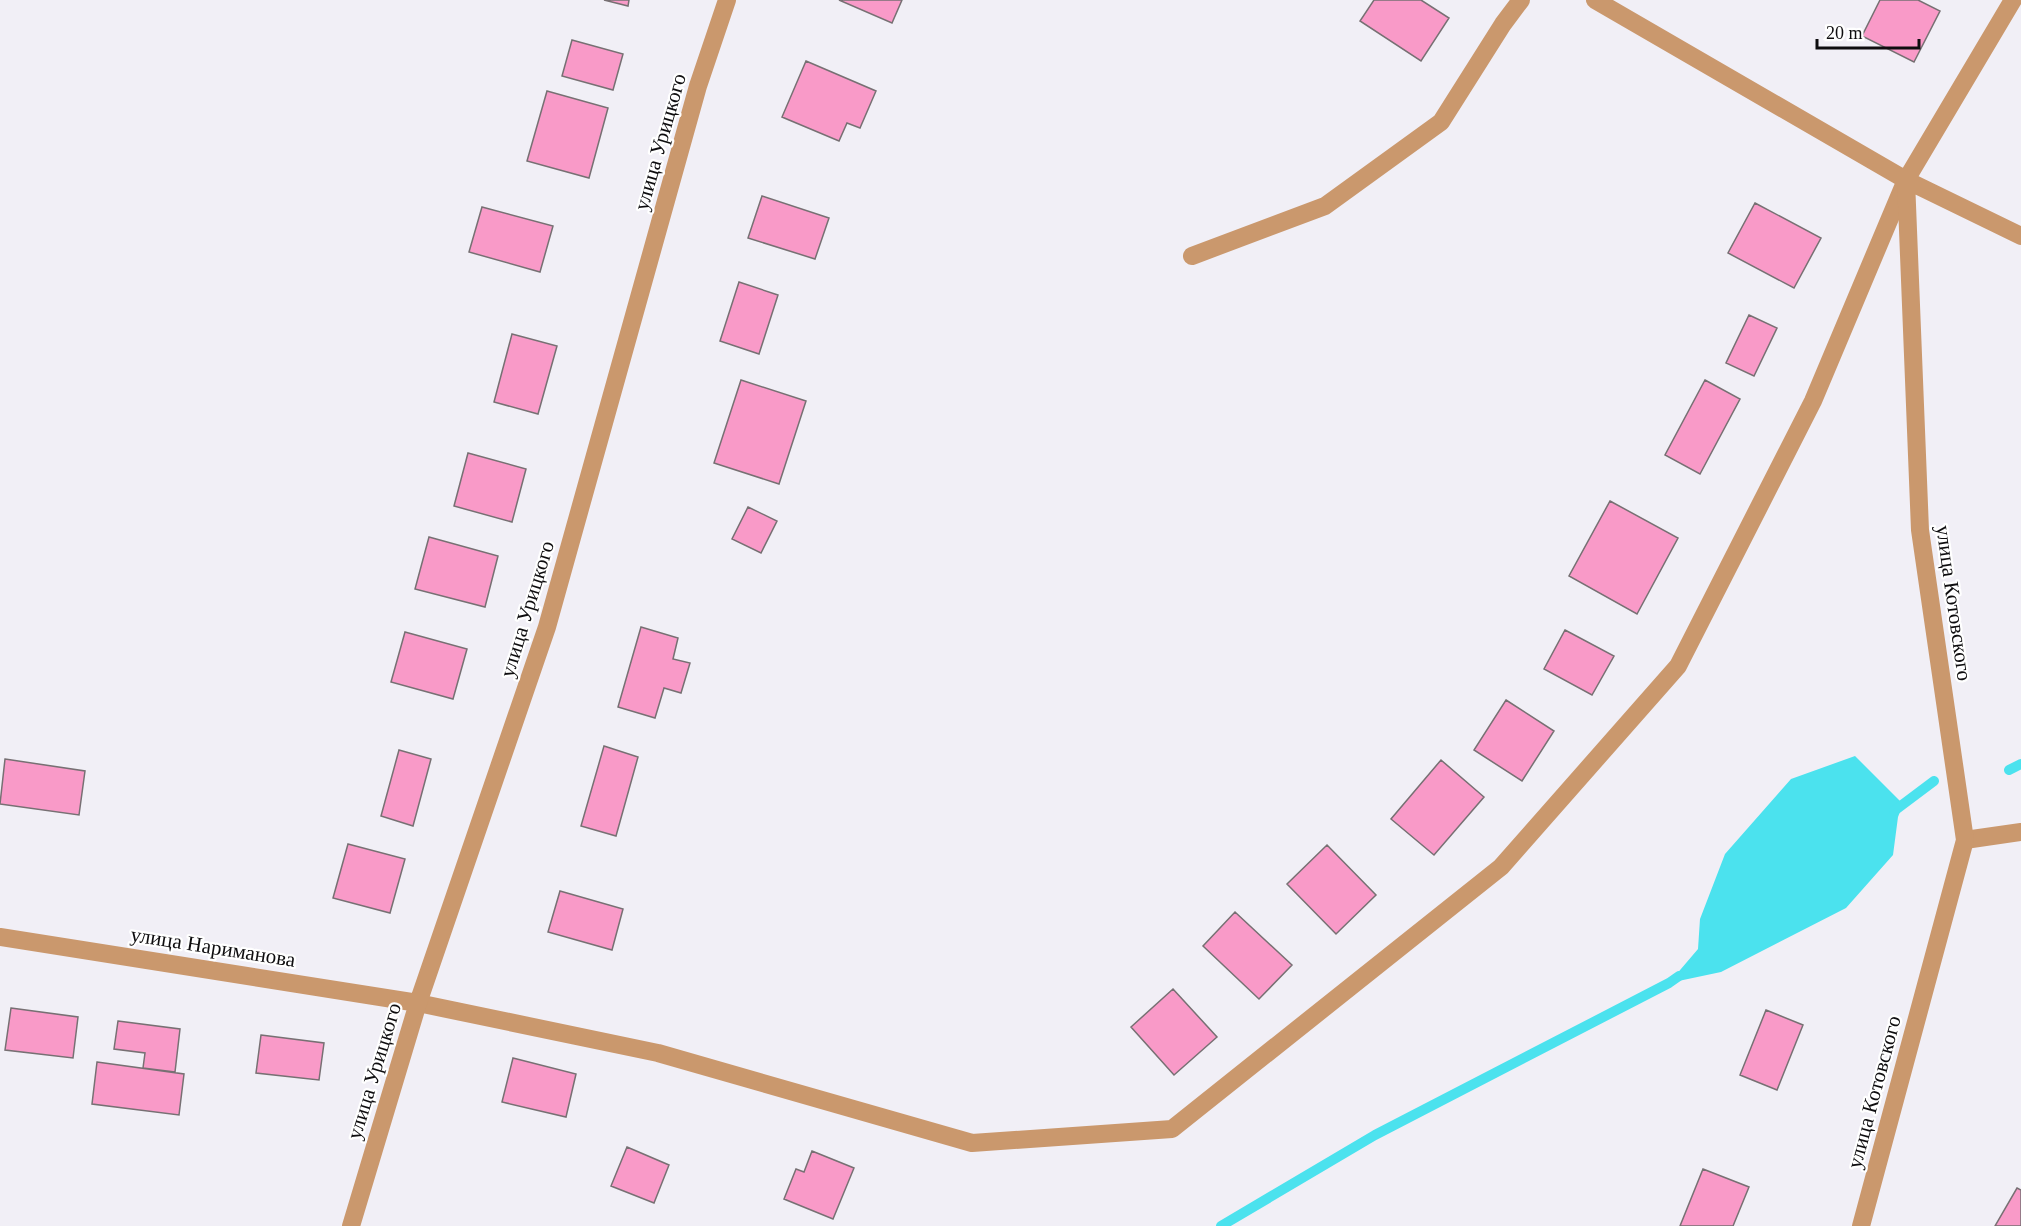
<svg xmlns="http://www.w3.org/2000/svg" width="2021" height="1226" viewBox="0 0 2021 1226" font-family="Georgia,serif">
<rect width="100%" height="100%" fill="#f1eff6"/>
<path fill="#4be2ee" d="M 1855,756 L 1903,804 L 1898,817 L 1893,855 L 1846,908 L 1721,972 L 1669,983 L 1698,949 L 1700,919 L 1725,854 L 1791,779 Z"/>
<g fill="none" stroke-linecap="round" stroke-linejoin="round">
<path stroke="#4be2ee" stroke-width="10" d="M 2009,770 L 2021,764
M 1894,811 L 1934,781
M 1221,1226 L 1375,1135 L 1669,983 L 1679,976"/>
</g>
<path fill="#f99ac8" stroke="#777073" stroke-width="1.5" d="M 604,0 L 629,0 L 628,6 Z
M 839,0 L 902,0 L 892,23 Z
M 1374,0 L 1421,0 L 1449,18 L 1421,61 L 1360,21 Z
M 1880,0 L 1918,0 L 1940,11 L 1914,62 L 1862,36 Z
M 572,40 L 623,54 L 613,90 L 562,76 Z
M 806,61 L 876,91 L 860,128 L 847,123 L 839,141 L 782,117 Z
M 547,91 L 608,108 L 589,178 L 527,161 Z
M 762,196 L 829,218 L 815,259 L 748,238 Z
M 1755,203 L 1821,238 L 1794,288 L 1728,253 Z
M 482,207 L 553,226 L 540,272 L 469,252 Z
M 739,282 L 778,295 L 759,354 L 720,341 Z
M 1749,315 L 1777,328 L 1754,376 L 1726,363 Z
M 512,334 L 557,346 L 538,414 L 494,402 Z
M 741,380 L 806,401 L 779,484 L 714,463 Z
M 1705,380 L 1740,399 L 1700,474 L 1665,455 Z
M 468,453 L 526,469 L 512,522 L 454,506 Z
M 1610,501 L 1678,538 L 1637,614 L 1569,576 Z
M 748,507 L 777,521 L 761,553 L 732,539 Z
M 429,537 L 498,556 L 485,607 L 415,589 Z
M 641,627 L 678,638 L 673,659 L 690,663 L 681,693 L 664,688 L 655,718 L 618,707 Z
M 1565,630 L 1614,656 L 1592,695 L 1544,669 Z
M 405,632 L 467,649 L 453,699 L 391,682 Z
M 1506,700 L 1554,731 L 1522,781 L 1474,750 Z
M 604,746 L 638,757 L 616,836 L 581,826 Z
M 399,750 L 431,759 L 413,826 L 381,816 Z
M 5,759 L 85,771 L 79,815 L 0,804 Z
M 1441,760 L 1484,797 L 1434,855 L 1391,819 Z
M 348,844 L 405,859 L 390,913 L 333,898 Z
M 1327,845 L 1376,895 L 1336,934 L 1287,884 Z
M 560,891 L 623,909 L 612,950 L 548,932 Z
M 1235,912 L 1292,965 L 1259,999 L 1203,946 Z
M 1173,989 L 1217,1037 L 1174,1075 L 1131,1027 Z
M 11,1008 L 78,1017 L 73,1058 L 5,1050 Z
M 1766,1010 L 1803,1025 L 1777,1090 L 1740,1075 Z
M 118,1021 L 180,1029 L 175,1072 L 143,1068 L 145,1053 L 114,1049 Z
M 261,1035 L 324,1043 L 319,1080 L 256,1073 Z
M 513,1058 L 576,1074 L 566,1117 L 502,1102 Z
M 97,1062 L 184,1074 L 179,1115 L 92,1104 Z
M 627,1147 L 669,1165 L 654,1203 L 611,1186 Z
M 812,1151 L 854,1168 L 833,1219 L 784,1199 L 796,1169 L 804,1172 Z
M 1703,1169 L 1749,1187 L 1733,1226 L 1680,1226 Z
M 2017,1188 L 2021,1190 L 2021,1226 L 1995,1226 Z"/>
<g fill="none" stroke-linecap="round" stroke-linejoin="round">
<path stroke="#ca986d" stroke-width="18" d="M 1192,256 L 1325,206 L 1441,122 L 1503,24 L 1521,0
M 1965,840 L 2021,832
M 418,1003 L 658,1053 L 972,1143 L 1172,1129 L 1501,867 L 1678,666 L 1813,401 L 1906,180"/>
<path stroke="#ca986d" stroke-width="18" d="M 1595,0 L 1906,180 L 2021,236
M 0,937 L 418,1003
M 351,1226 L 418,1003 L 547,627 L 698,86 L 727,0
M 1861,1226 L 1965,840 L 1920,530 L 1906,180 L 2013,0"/>
</g>
<g text-anchor="middle" dominant-baseline="central" stroke-width="4.5" stroke-linejoin="round" paint-order="stroke">
<g font-size="21" fill="#0e0d0f" stroke="#fff">
<text transform="translate(660 142) rotate(-74)">улица Урицкого</text>
<text transform="translate(1954 603) rotate(82)">улица Котовского</text>
<text transform="translate(527 609) rotate(-73)">улица Урицкого</text>
<text transform="translate(213 947) rotate(9)">улица Нариманова</text>
<text transform="translate(374 1071) rotate(-73)">улица Урицкого</text>
<text transform="translate(1874 1092) rotate(-75)">улица Котовского</text>
</g>
</g>
<path d="M1817 39v9h102v-9" fill="none" stroke="#0e0d0f" stroke-width="3"/>
<text x="1826" y="39" font-size="18" fill="#0e0d0f" stroke="#ffffff" stroke-width="4.5" paint-order="stroke">20 m</text>
</svg>
